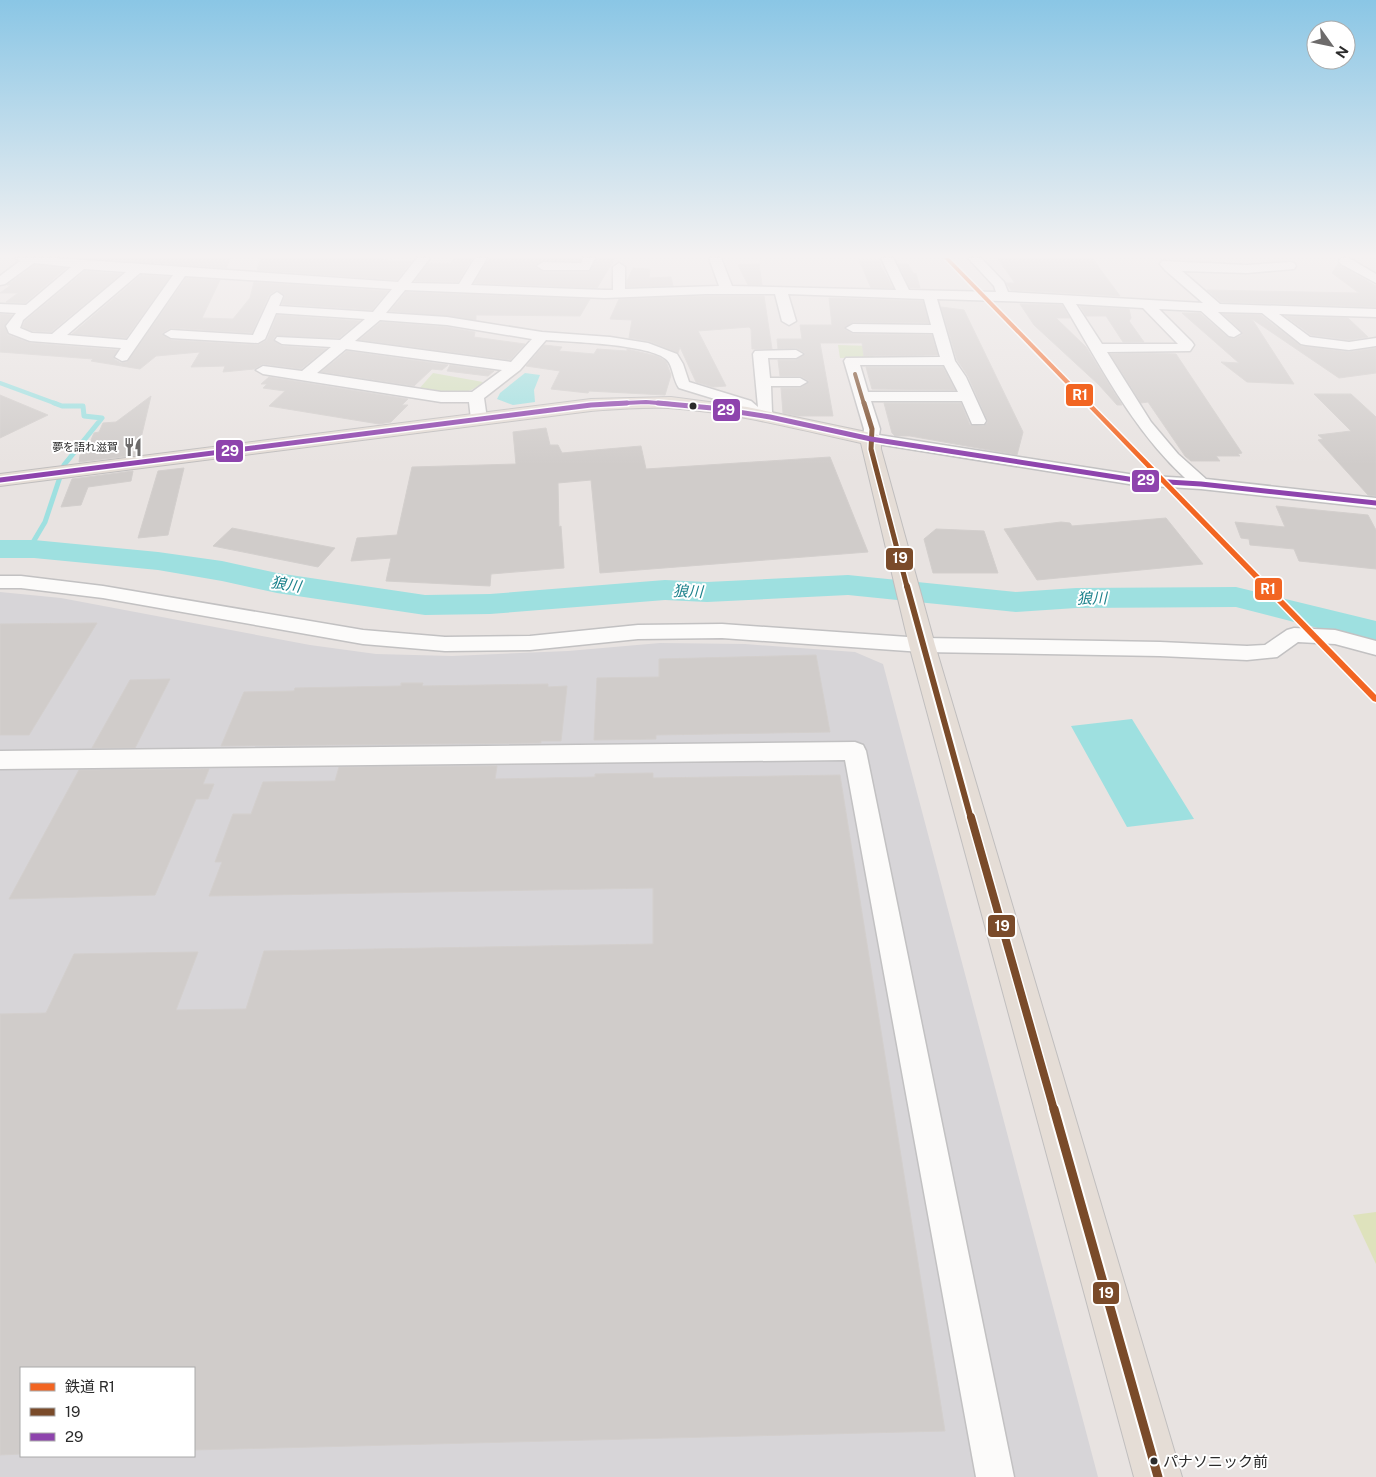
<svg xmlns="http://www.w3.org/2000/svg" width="1376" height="1477" viewBox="0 0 1376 1477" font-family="'Public Sans','Noto Sans JP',sans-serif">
<rect width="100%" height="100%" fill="#e8e3e1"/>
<path fill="#d7d5d8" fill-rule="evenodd" d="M 0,592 L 61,598 L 310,645 L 376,654 L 452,656 L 568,651 L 660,643 L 745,644 L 855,652 L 883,664 L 1098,1477 L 0,1477 ZM 21,1368 L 194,1368 L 194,1456 L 21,1456 Z"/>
<path fill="#d4dfbe" d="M 838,345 L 871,346 L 874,358 L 840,358 Z
M 433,373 L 483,382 C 466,399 441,393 418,390 Z"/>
<path fill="#dee2bc" d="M 1376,1212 L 1376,1264 L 1353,1215 Z"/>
<path fill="#9ee0e0" d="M 525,373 L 540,375 L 534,390 L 535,402 L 513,405 L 497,399 L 500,393 Z
M 1132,719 L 1194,819 L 1127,827 L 1071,726 Z"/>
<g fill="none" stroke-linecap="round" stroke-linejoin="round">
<path stroke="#9ee0e0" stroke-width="4" d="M 0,383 L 57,404"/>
<path stroke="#9ee0e0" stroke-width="5" d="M 29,549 L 45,522 L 64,465 L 102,418 L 84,416 L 83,406 L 62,406 L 54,403"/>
<path fill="#9ee0e0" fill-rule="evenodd" d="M 0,540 L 34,540 L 158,552 L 222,561 L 277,573 L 425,595 L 490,594 L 665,580 L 707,582 L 848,575 L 1016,592 L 1076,588 L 1236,587 L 1376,621 L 1376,643 L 1236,607 L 1076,608 L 1016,612 L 848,595 L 707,602 L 665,600 L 490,614 L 425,615 L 277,593 L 222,581 L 158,570 L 34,558 L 0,558 Z"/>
</g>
<path fill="#d0ccca" stroke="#d3cfcd" d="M 90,258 L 231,258 L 226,268 Z
M 261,258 L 365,258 L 411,262 L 397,280 L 257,270 Z
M 454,258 L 472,258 L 458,282 L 415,281 L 428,263 L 451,263 Z
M 489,258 L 581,258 L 580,261 L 542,260 L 535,267 L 543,272 L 589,272 L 597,258 L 615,258 L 597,288 L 474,283 Z
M 997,258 L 1092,258 L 1120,296 L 1011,290 L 1006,283 L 1015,283 Z
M 859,260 L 878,260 L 893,288 L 871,288 Z
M 759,264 L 762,285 L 748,285 L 738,265 Z
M 898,264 L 908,264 L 914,274 L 916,273 L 920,288 L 910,288 Z
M 1338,264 L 1376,286 L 1376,307 L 1221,302 L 1207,290 L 1359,293 L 1332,273 Z
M 35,265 L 66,268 L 25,303 L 6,302 L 18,293 L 0,293 L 11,285 L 7,285 Z
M 633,268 L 650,269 L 649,278 L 671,277 L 673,286 L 627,287 L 627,281 Z
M 85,271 L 121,274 L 51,332 L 32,331 L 22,327 L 25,321 Z
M 141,275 L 170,277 L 126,338 L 72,334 Z
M 186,278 L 220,280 L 202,318 L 233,319 L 250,298 L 254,282 L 388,291 L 372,310 L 282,304 L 285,295 L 276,290 L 269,295 L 252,333 L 171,328 L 162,333 L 171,340 L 258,345 L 267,340 L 277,315 L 360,321 L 339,338 L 275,336 L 273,340 L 282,346 L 326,349 L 301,369 L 263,364 L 254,369 L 223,372 L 225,366 L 191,367 L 200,352 L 156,356 L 140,369 L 91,361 L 93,359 L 0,352 L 0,314 L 12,315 L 5,325 L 8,335 L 30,343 L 118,350 L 114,359 L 121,363 L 127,362 Z
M 406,292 L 590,299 L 580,316 L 476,315 L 476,320 L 390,311 Z
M 706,296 L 764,296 L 772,349 L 752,349 L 751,329 L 749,327 L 698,331 L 726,386 L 713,387 L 696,382 L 680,347 L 678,353 L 649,341 L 629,338 L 632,320 L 610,319 L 619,299 Z
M 829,298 L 923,301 L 929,323 L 853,322 L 844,329 L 853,334 L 932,335 L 938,355 L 864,356 L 862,343 L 820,343 L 833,416 L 798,416 L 783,413 L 781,388 L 800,388 L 809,381 L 800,376 L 780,376 L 778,360 L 796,360 L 805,353 L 796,348 L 778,349 L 777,339 L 802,339 L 800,325 L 832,325 Z
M 1020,304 L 1062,305 L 1070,318 L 1056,318 L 1086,347 L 1122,405 L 1117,405 L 1099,385 L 1034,325 Z
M 1080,306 L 1129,309 L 1131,318 L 1129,321 L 1144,342 L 1123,342 L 1106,316 L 1086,316 Z
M 941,307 L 964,310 L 1023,432 L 1017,455 L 910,436 L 895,436 L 892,433 L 884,403 L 961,403 L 970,425 L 984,426 L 988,422 L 968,376 L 957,360 Z
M 1182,313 L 1200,313 L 1228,337 L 1234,339 L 1242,335 L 1242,332 L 1223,314 L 1261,315 L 1301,346 L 1349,352 L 1376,348 L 1376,373 L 1339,378 L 1252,319 L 1294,384 L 1247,382 L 1221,362 L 1239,363 Z
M 1285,316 L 1348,318 L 1368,337 L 1349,340 L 1311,335 Z
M 381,322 L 447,327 L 475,332 L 474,337 L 525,344 L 510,360 L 359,340 Z
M 544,345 L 562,347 L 559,351 L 594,354 L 597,349 L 627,351 L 627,349 L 657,356 L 666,361 L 671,375 L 665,395 L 589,391 L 588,393 L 551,389 L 560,371 L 526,366 Z
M 347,351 L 448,365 L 442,370 L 432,369 L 414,386 L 321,372 Z
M 1152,353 L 1176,354 L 1242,453 L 1238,454 L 1240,456 L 1216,456 L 1220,461 L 1191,461 L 1185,456 L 1148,402 L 1141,403 L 1110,354 Z
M 450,365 L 494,371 L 488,376 L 447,371 Z
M 866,367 L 943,367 L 955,390 L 872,389 Z
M 269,377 L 408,399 L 402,405 L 408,405 L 391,422 L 379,424 L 269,406 L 285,391 L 263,388 L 267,384 L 261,384 Z
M 1314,394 L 1351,394 L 1376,417 L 1376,496 L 1368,495 L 1318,440 L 1323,439 L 1318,435 L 1351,431 Z
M 0,395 L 48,415 L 0,438 Z
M 151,396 L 137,455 L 79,462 L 80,455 L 85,454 L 94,433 L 99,432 L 103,423 L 116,422 Z
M 546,428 L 550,445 L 558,445 L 562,453 L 641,446 L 646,469 L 830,457 L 868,552 L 600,573 L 591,480 L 558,483 L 559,527 L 561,526 L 564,568 L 491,574 L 490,586 L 386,581 L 391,558 L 351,561 L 357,538 L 397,535 L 412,467 L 516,464 L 513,432 Z
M 184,468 L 168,535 L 138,538 L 158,471 Z
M 133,471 L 131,481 L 88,487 L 81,505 L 61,507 L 72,479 Z
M 1276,506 L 1368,515 L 1376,530 L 1376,569 L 1299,561 L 1294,549 L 1250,545 L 1249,539 L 1241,538 L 1235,522 L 1285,527 Z
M 1166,518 L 1203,564 L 1037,580 L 1004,529 L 1061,522 L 1070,523 L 1072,526 Z
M 232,528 L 335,548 L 318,567 L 213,546 Z
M 936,529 L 984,531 L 998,573 L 933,573 L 924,539 Z
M 97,623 L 29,735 L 0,735 L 0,624 Z
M 816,655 L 830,732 L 656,735 L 656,739 L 594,740 L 597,678 L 659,677 L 659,659 Z
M 170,679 L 135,748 L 92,748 L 130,680 Z
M 401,683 L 423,683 L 422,686 L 548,684 L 548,687 L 567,686 L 561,741 L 541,741 L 541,743 L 221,746 L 244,692 L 294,691 L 295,688 L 401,686 Z
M 497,766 L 495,779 L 595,777 L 595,774 L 653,773 L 653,778 L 840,775 L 945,1431 L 194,1450 L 194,1368 L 21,1368 L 21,1454 L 0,1455 L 0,1014 L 46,1013 L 74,954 L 198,952 L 176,1010 L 246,1009 L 264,951 L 653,944 L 653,888 L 209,896 L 222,862 L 215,862 L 233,814 L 251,814 L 263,782 L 335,781 L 339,767 Z
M 209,769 L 203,784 L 214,784 L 208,799 L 196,799 L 155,895 L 9,899 L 79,770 Z"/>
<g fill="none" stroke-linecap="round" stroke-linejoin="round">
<g stroke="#c2c1c2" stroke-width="3">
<path id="minor" d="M 15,258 L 56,258 L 398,282 L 417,258 L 430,258 L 411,283 L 459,284 L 475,258 L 487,258 L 471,285 L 605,290 L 613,290 L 613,267 L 619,263 L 625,267 L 625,289 L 719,286 L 709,258 L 721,258 L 732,286 L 896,290 L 881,258 L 893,258 L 909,290 L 996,292 L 994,286 L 968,258 L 981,258 L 1004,282 L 1008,292 L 1203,303 L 1165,270 L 1160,264 L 1162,261 L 1247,265 L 1290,262 L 1294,263 L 1296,266 L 1294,269 L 1247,273 L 1182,271 L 1220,304 L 1376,309 L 1376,317 L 1279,314 L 1310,337 L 1349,342 L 1376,338 L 1376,346 L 1349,350 L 1306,345 L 1301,344 L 1262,313 L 1218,312 L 1241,333 L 1234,337 L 1229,336 L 1201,311 L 1159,309 L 1192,342 L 1194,345 L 1190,351 L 1107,352 L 1151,422 L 1178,454 L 1206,479 L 1376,498 L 1376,508 L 1201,489 L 1135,485 L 865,442 L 863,439 L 864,429 L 844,361 L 846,358 L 940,357 L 933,333 L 853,332 L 846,328 L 853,324 L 931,325 L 924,299 L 788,294 L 796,321 L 789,325 L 782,321 L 775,294 L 706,294 L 605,298 L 405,290 L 386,313 L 447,317 L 542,332 L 610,337 L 648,343 L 677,354 L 683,364 L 689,382 L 751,401 L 758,407 L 753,354 L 755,351 L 796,350 L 803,354 L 796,358 L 768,358 L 770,378 L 800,378 L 807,382 L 800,386 L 771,386 L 772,412 L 778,417 L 770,422 L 747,413 L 741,407 L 679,388 C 673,380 673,366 667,360 C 651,344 570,342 546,340 L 520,370 L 484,398 L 487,419 L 479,424 L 471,419 L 469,402 L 441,402 L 263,374 L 256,370 L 263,366 L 302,371 L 331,347 L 282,344 L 275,340 L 277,337 L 340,340 L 365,319 L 276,313 L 265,339 L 258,343 L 171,338 L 164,334 L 171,330 L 253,335 L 271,296 L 277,292 L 283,296 L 279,306 L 373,312 L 392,289 L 185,276 L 127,360 L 122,361 L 115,357 L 121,348 L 30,341 L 9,333 L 6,326 L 16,313 L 0,312 L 0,304 L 26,305 L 71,267 L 34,263 L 5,284 L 0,285 L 0,276 L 20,261 ZM 84,269 L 126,272 L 52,334 L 32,333 L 20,328 L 23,320 ZM 140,273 L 173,275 L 127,340 L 67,335 ZM 937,299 L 1063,303 C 1099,363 1132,429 1185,478 L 1135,475 L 879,435 L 880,429 L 871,401 L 962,401 L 972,424 L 984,424 L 986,421 L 966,377 L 955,361 ZM 1076,304 L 1143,308 L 1178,344 L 1102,344 ZM 380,320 L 447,325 L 532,339 L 511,362 L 355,341 ZM 346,349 L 502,370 L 472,392 L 441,392 L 317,373 ZM 860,365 L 944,365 L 958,392 L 868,392 Z
M 583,258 L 595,258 L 589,270 L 543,270 L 537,266 L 543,262 L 581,263 Z
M 1341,258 L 1349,258 L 1376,274 L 1376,283 L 1341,264 L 1339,261 Z
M 0,576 L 21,576 L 103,586 L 363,630 L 445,637 L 530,636 L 638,625 L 722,624 L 922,638 L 1160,642 L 1247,646 L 1265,645 L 1287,630 L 1294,628 L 1335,630 L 1376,641 L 1376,655 L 1335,644 L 1298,642 L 1277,657 L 1247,660 L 1160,656 L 922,652 L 722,638 L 638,639 L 530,650 L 445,651 L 363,644 L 103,598 L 21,588 L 0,588 Z
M 855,742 L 863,745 L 866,751 L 1014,1477 L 976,1477 L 845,760 L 0,769 L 0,751 Z"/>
</g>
<g stroke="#c0bebe" stroke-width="2">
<path id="major" d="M 671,397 L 747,407 L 871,433 L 878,435 L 881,439 L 881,449 L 935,645 L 1182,1477 L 1134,1477 L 909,645 L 861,443 C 797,429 733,412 668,408 C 642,407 617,409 591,411 L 0,486 L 0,474 L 591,399 Z"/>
</g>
<use href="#minor" fill="#fcfbfa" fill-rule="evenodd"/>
<use href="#major" fill="#e5ddd6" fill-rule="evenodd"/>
<g stroke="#fff" stroke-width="6">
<path id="bus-1-far4" d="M 855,374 L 864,404"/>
</g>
<g stroke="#fff" stroke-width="8">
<path id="bus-1-far3" d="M 864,403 L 872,429 L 871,449 L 907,587"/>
</g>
<g stroke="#fff" stroke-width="10">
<path id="bus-1-far2" d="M 907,586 L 971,819"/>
</g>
<g stroke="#fff" stroke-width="11">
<path id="bus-1-far1" d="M 971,817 L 1054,1110"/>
</g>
<g stroke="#fff" stroke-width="13">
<path id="bus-1" d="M 1054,1109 L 1158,1477"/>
</g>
<g stroke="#fff" stroke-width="6">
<path id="bus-2-far1" d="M 604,404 L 646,402 L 671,404"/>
</g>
<g stroke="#fff" stroke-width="8">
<path id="bus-2" d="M 658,403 L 712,408 L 770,417 L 871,439 L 1135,480 L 1201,484 L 1376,503
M 0,480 L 591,405 L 627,403"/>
</g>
<use href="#bus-1-far4" stroke="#7a4b2a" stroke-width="4"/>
<use href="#bus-1-far3" stroke="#7a4b2a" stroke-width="5"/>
<use href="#bus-1-far2" stroke="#7a4b2a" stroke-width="6"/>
<use href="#bus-1-far1" stroke="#7a4b2a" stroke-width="8"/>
<use href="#bus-1" stroke="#7a4b2a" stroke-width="9"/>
<use href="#bus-2-far1" stroke="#8e44ad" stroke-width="4"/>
<use href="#bus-2" stroke="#8e44ad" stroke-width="5"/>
<g stroke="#fff" stroke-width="3">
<path id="rail-1" d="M 949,258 L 1376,695 L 1376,702 L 1373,701 L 944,258 Z"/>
</g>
<use href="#rail-1" fill="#f26522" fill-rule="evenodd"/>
</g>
<linearGradient id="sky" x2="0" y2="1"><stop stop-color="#8ac6e5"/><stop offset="0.55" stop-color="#f5f2f2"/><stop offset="1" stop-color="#f5f2f2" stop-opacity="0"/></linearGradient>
<rect width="1376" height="465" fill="url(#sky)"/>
<defs>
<g id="restaurant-bare" transform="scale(1.5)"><path d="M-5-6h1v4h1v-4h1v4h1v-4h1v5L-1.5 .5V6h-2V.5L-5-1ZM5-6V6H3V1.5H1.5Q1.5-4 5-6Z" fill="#6d6b6b" stroke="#fff" stroke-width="2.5" paint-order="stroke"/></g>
</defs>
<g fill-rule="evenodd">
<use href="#restaurant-bare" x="133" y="447"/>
</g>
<g fill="#2b2b2b" stroke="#fff" stroke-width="2">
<circle cx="693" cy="406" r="4.5"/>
<circle cx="1154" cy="1461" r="4.5"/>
</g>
<g text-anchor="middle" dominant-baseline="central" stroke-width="4" stroke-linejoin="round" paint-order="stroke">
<g font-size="11" fill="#2b2b2b" stroke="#fff" text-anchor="end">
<text x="118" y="447">夢を語れ滋賀</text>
</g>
<g font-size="15" font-style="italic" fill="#1d828c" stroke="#fff">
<text transform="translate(286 584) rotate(9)">狼川</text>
<text transform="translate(688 591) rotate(2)">狼川</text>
<text transform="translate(1092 598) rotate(-1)">狼川</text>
</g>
<g font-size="15" fill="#2b2b2b" stroke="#fff" text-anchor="start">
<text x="1163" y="1461">パナソニック前</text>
</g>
</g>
<g stroke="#fff" stroke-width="2">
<rect x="1065" y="383" width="29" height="24" rx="5" fill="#f26522"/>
<rect x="712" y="398" width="29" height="24" rx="5" fill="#8e44ad"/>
<rect x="215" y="439" width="29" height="24" rx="5" fill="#8e44ad"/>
<rect x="1131" y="469" width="29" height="24" rx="5" fill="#8e44ad"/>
<rect x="885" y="547" width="29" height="24" rx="5" fill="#7a4b2a"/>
<rect x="1254" y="577" width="29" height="24" rx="5" fill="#f26522"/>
<rect x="987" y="914" width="29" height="24" rx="5" fill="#7a4b2a"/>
<rect x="1092" y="1281" width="28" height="24" rx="5" fill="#7a4b2a"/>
</g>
<g font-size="14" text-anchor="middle" font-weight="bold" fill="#fff">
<text x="1080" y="400">R1</text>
<text x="726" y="415">29</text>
<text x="230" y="456">29</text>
<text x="1146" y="485">29</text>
<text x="900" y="563">19</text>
<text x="1268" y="594">R1</text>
<text x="1002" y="931">19</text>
<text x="1106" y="1298">19</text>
</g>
<rect x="20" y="1367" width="175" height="90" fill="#ffffff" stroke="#aaaaaa"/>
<rect x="30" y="1383" width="25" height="8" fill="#f26522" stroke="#aaaaaa"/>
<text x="65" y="1392" font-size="15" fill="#2b2b2b">鉄道 R1</text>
<rect x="30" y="1408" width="25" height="8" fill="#7a4b2a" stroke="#aaaaaa"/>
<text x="65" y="1417" font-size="15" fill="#2b2b2b">19</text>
<rect x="30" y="1433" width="25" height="8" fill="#8e44ad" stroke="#aaaaaa"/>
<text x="65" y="1442" font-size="15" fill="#2b2b2b">29</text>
<g transform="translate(1331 45) rotate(123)"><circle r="24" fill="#ffffff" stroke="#aaaaaa"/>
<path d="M0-4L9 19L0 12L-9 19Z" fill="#6d6b6b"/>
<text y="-8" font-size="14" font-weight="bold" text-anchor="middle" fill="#2b2b2b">N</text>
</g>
</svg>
